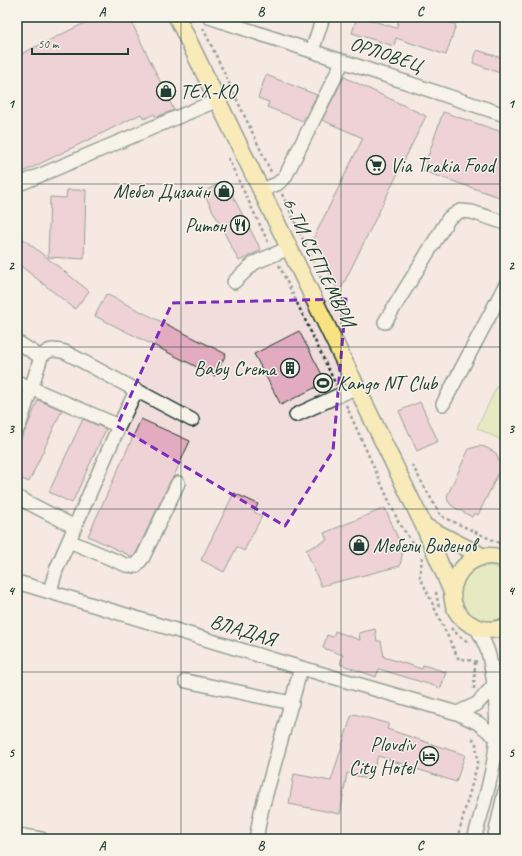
<svg xmlns="http://www.w3.org/2000/svg" width="522" height="856" viewBox="0 0 522 856" font-family="Caveat,sans-serif">
<rect width="100%" height="100%" fill="#f7f3e8"/>
<filter id="ink" filterUnits="userSpaceOnUse"><feTurbulence type="fractalNoise" baseFrequency=".025" numOctaves="2"/><feDisplacementMap in="SourceGraphic" scale="8" xChannelSelector="R" yChannelSelector="G"/><feConvolveMatrix kernelMatrix="1 2 1 2 8 2 1 2 1" color-interpolation-filters="sRGB"/></filter>
<g filter="url(#ink)">
<path fill="#f1dddc" d="M 17,17 L 505,17 L 505,839 L 17,839 Z"/>
<path fill="#d3e093" stroke="#798e64" d="M 505,370 L 505,442 L 477,428 Z
M 484,566 L 493,566 L 505,572 L 505,616 C 467,637 440,582 484,566 Z"/>
<path fill="#e2abbf" stroke="#1f3d34" d="M 97,17 L 129,17 L 174,110 L 156,117 L 154,114 L 144,119 L 141,114 L 17,175 L 17,56 Z
M 357,17 L 361,17 L 396,28 L 400,17 L 433,17 L 456,25 L 446,55 L 396,38 L 394,46 L 352,33 Z
M 477,50 L 505,59 L 505,75 L 473,63 Z
M 266,75 L 317,95 L 303,121 L 267,107 L 269,102 L 258,98 Z
M 344,77 L 426,116 L 339,293 L 313,239 L 363,138 L 322,120 Z
M 443,112 L 505,133 L 505,199 L 423,171 Z
M 225,181 L 261,250 L 239,261 L 203,192 Z
M 67,190 L 86,190 L 84,259 L 48,257 L 50,197 L 66,198 Z
M 17,234 L 89,291 L 75,309 L 17,263 Z
M 106,294 L 226,354 L 215,376 L 95,316 Z
M 299,331 L 326,382 L 281,405 L 254,354 Z
M 38,400 L 62,410 L 29,482 L 17,477 L 17,446 L 27,427 Z
M 420,402 L 438,441 L 417,451 L 399,411 Z
M 83,419 L 106,429 L 72,503 L 49,492 Z
M 141,419 L 190,441 L 174,476 L 171,480 L 136,553 L 133,557 L 88,536 Z
M 479,446 L 485,447 L 496,453 L 501,466 L 500,470 L 478,515 L 474,513 L 472,517 L 452,506 L 448,501 L 447,496 L 466,455 L 469,449 Z
M 234,493 L 258,504 L 254,512 L 262,516 L 244,551 L 237,547 L 224,572 L 201,560 Z
M 385,508 L 403,550 L 400,566 L 321,586 L 306,550 L 327,540 L 324,533 Z
M 375,629 L 377,641 L 381,641 L 384,657 L 422,669 L 423,665 L 446,672 L 441,688 L 379,669 L 376,677 L 340,664 L 343,655 L 323,648 L 327,635 L 333,637 L 335,631 L 360,640 L 359,633 Z
M 354,714 L 389,724 L 387,729 L 465,755 L 456,782 L 378,756 L 370,780 L 347,773 L 340,814 L 289,804 L 294,774 L 331,781 L 351,717 Z"/>
<g fill="none" stroke-linecap="round" stroke-linejoin="round">
<g stroke="#1f3d34" stroke-width="16">
<path id="minor" d="M 209,17 L 505,115
M 312,51 L 323,17
M 17,185 L 218,100
M 261,190 L 277,184 L 285,177 L 343,61
M 234,282 L 254,263 L 289,248
M 385,322 L 449,218 L 460,211 L 472,212 L 505,223
M 17,342 L 41,357
M 17,382 L 119,426
M 443,404 L 505,286
M 296,415 L 357,387
M 17,429 L 20,423 L 41,357 C 49,348 54,349 65,352 L 192,420
M 17,497 L 75,527
M 69,541 L 126,565 L 136,566 L 143,557 L 178,483
M 17,582 L 281,662 L 457,713
M 50,591 L 56,570 L 119,426 L 136,391
M 186,681 L 292,703
M 494,685 L 477,704 L 457,713 L 478,723 L 496,737
M 17,835 L 41,839
M 256,839 L 261,812 L 301,668
M 474,839 C 482,811 491,782 495,753 C 499,727 495,681 489,656 C 487,646 481,637 477,628
M 494,839 L 505,791"/>
</g>
<g stroke="#1f3d34" stroke-width="19">
<path id="major" d="M 177,17 L 424,526 L 452,592
M 424,526 L 482,556
M 505,559 C 460,542 431,604 472,625 C 483,631 494,631 505,627"/>
</g>
<path stroke="#1f3d34" stroke-width="2.5" stroke-dasharray="3 3" stroke-linecap="butt" d="M 203,28 L 272,174
M 228,158 L 269,244
M 282,194 L 327,291
M 279,265 L 336,385
M 346,405 L 398,521 L 419,553
M 412,465 L 441,516 L 499,543
M 422,557 L 420,577 L 458,658 L 478,662
M 436,592 L 439,608
M 451,628 L 459,636 L 470,643
M 474,689 L 475,662
M 457,839 L 478,762 L 476,744 L 473,739 L 474,735"/>
<use href="#minor" stroke="#f7f3e8" stroke-width="13"/>
<use href="#major" stroke="#f8e281" stroke-width="16"/>
</g>
</g>
<path d="M0 0H522V856H0ZM 346,299 L 333,451 L 285,526 L 117,426 L 172,303 Z" fill="#f7f3e8" fill-opacity=".55" fill-rule="evenodd"/>
<path fill="none" stroke="#7b2cbf" stroke-width="3" stroke-dasharray="8 5" stroke-linejoin="round" d="M 346,299 L 333,451 L 285,526 L 117,426 L 172,303 Z"/>
<path fill="none" stroke="#1f3d34" stroke-width="1" stroke-opacity="0.55" d="M 181,17 L 181,839M 341,17 L 341,839M 17,184 L 505,184M 17,347 L 505,347M 17,509 L 505,509M 17,672 L 505,672"/>
<defs>
<g id="shop-ring" transform="scale(1)"><circle r="9.5" fill="#f7f3e8" stroke="#1f3d34" stroke-width="1.5"/><path d="M-5-2.5h2.3a2.7 3.5 0 0 1 5.4 0H5L5.5 6h-11ZM-1.5-2.5h3a1.5 2.3 0 0 0-3 0Z" fill="#1f3d34"/></g>
<g id="supermarket-ring" transform="scale(1)"><circle r="9.5" fill="#f7f3e8" stroke="#1f3d34" stroke-width="1.5"/><path d="M-6-5.5h2.5l.6 2H6L4.5 2H-2.5L-4.4-4H-6ZM-1.5 3.2a1.3 1.3 0 1 0 .1 0ZM3 3.2a1.3 1.3 0 1 0 .1 0Z" fill="#1f3d34"/></g>
<g id="restaurant-ring" transform="scale(1)"><circle r="9.5" fill="#f7f3e8" stroke="#1f3d34" stroke-width="1.5"/><path d="M-5-6h1v4h1v-4h1v4h1v-4h1v5L-1.5 .5V6h-2V.5L-5-1ZM5-6V6H3V1.5H1.5Q1.5-4 5-6Z" fill="#1f3d34"/></g>
<g id="building-ring" transform="scale(1)"><circle r="9.5" fill="#f7f3e8" stroke="#1f3d34" stroke-width="1.5"/><path d="M-4-6H4V6H1V3H-1V6H-4ZM-2.5-4.3h1.7v1.8h-1.7ZM.8-4.3h1.7v1.8H.8ZM-2.5-1h1.7V.8h-1.7ZM.8-1h1.7V.8H.8Z" fill="#1f3d34"/></g>
<g id="stadium-ring" transform="scale(1)"><circle r="9.5" fill="#f7f3e8" stroke="#1f3d34" stroke-width="1.5"/><path d="M0-5a6.5 5 0 1 0 0 10a6.5 5 0 1 0 0-10ZM-3.5-1.8h7v3.6h-7Z" fill="#1f3d34"/></g>
<g id="hotel-ring" transform="scale(1)"><circle r="9.5" fill="#f7f3e8" stroke="#1f3d34" stroke-width="1.5"/><path d="M-6-4.5h1.5V1H6V5H4.5V3h-9V5H-6ZM-4 0a1.8 1.8 0 1 1 3.6 0ZM.5 0V-2.5h3Q6-2.5 6 0Z" fill="#1f3d34"/></g>
</defs>
<g fill-rule="evenodd">
<use href="#shop-ring" x="166" y="91"/>
<use href="#supermarket-ring" x="376" y="165"/>
<use href="#shop-ring" x="224" y="191"/>
<use href="#restaurant-ring" x="240" y="225"/>
<use href="#building-ring" x="290" y="368"/>
<use href="#stadium-ring" x="323" y="383"/>
<use href="#shop-ring" x="359" y="545"/>
<use href="#hotel-ring" x="429" y="756"/>
</g>
<g text-anchor="middle" dominant-baseline="central" stroke-width="3" stroke-linejoin="round" paint-order="stroke">
<g font-size="20" fill="#1f3d34" stroke="#f7f3e8">
<text transform="translate(386 54) rotate(18)">ОРЛОВЕЦ</text>
<text transform="translate(319 262) rotate(64)">6-ТИ СЕПТЕМВРИ</text>
<text transform="translate(243 630) rotate(17)">ВЛАДАЯ</text>
</g>
<g font-size="20" fill="#1f3d34" stroke="#f7f3e8" text-anchor="start">
<text x="180" y="91">ТЕХ-КО</text>
<text x="390" y="165">Via Trakia Food</text>
<text x="210" y="191" text-anchor="end">Мебел Дизайн</text>
<text x="226" y="225" text-anchor="end">Ритон</text>
<text x="276" y="368" text-anchor="end">Baby Crema</text>
<text x="337" y="383">Kango NT Club</text>
<text x="373" y="545">Мебели Виденов</text>
<text x="415" y="744" text-anchor="end">Plovdiv<tspan x="415" dy="23">City Hotel</tspan></text>
</g>
</g>
<rect width="522" height="856" fill="none" stroke="#f7f3e8" stroke-width="44"/>
<path d="M32 48v6h96v-6" fill="none" stroke="#1f3d34" stroke-width="2"/>
<text x="38" y="48" font-size="12" fill="#1f3d34" stroke="#f7f3e8" stroke-width="3" paint-order="stroke">50 m</text>
<rect x="22" y="22" width="478" height="812" fill="none" stroke="#1f3d34" stroke-width="1.5"/>
<g font-size="13" text-anchor="middle" font-weight="bold" fill="#1f3d34">
<text x="102" y="16">A</text>
<text x="261" y="16">B</text>
<text x="420" y="16">C</text>
<text x="11" y="108">1</text>
<text x="511" y="108">1</text>
<text x="11" y="270">2</text>
<text x="511" y="270">2</text>
<text x="11" y="433">3</text>
<text x="511" y="433">3</text>
<text x="11" y="595">4</text>
<text x="511" y="595">4</text>
<text x="11" y="757">5</text>
<text x="511" y="757">5</text>
<text x="102" y="850">A</text>
<text x="261" y="850">B</text>
<text x="420" y="850">C</text>
</g>
</svg>
